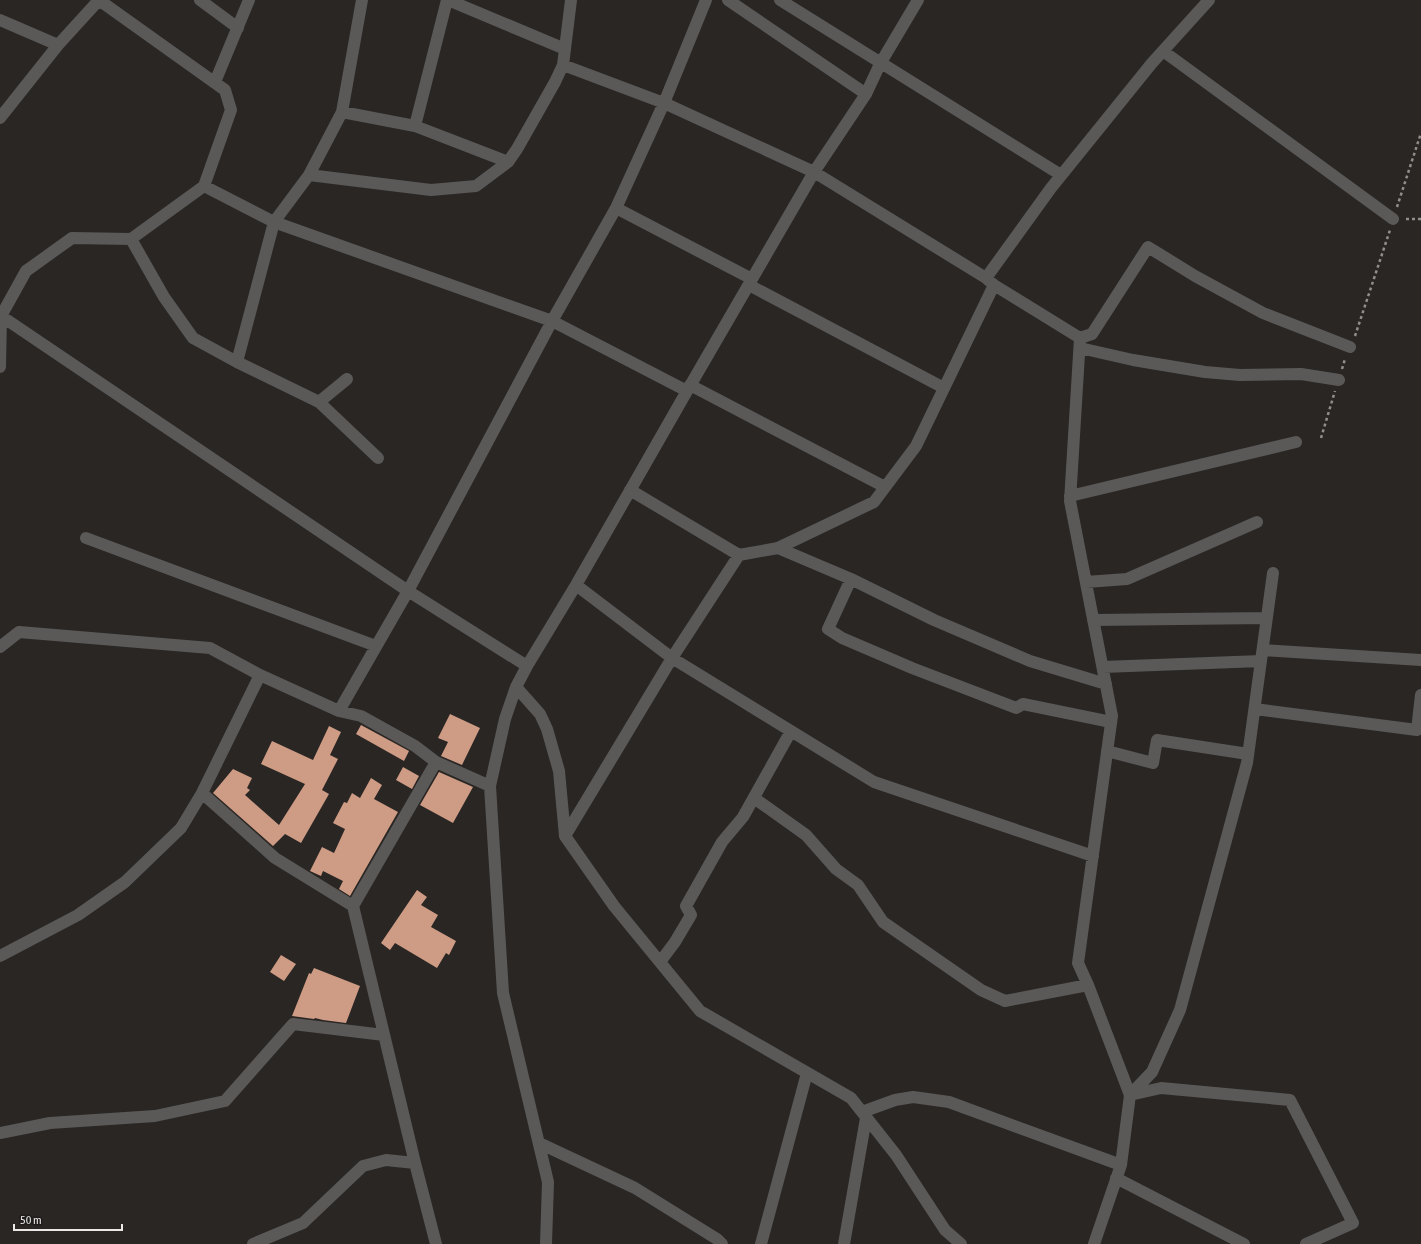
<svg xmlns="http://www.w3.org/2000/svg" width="1421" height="1244" viewBox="0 0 1421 1244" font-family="'Asap Condensed',sans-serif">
<rect width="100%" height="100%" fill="#292624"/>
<path fill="#ce9b84" d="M 450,714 L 480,728 L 462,765 L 441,756 L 448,742 L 438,738 Z
M 361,725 L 409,751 L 404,761 L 356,734 Z
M 329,726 L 341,732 L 330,755 L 338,759 L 322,790 L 329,794 L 301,843 L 285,834 L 273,846 L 213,793 L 233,769 L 252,778 L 247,788 L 250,790 L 245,795 L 279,825 L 305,784 L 261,764 L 272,741 L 313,760 Z
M 403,767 L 419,776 L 412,789 L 396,780 Z
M 439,772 L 473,787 L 453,823 L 420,805 Z
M 371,778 L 382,785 L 374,799 L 398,812 L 350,896 L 339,889 L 343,881 L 323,871 L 321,876 L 310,871 L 322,847 L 334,853 L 345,829 L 333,823 L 344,802 L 347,803 L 352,793 L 360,798 Z
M 417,890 L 427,897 L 421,905 L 438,915 L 431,927 L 456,941 L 449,955 L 446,953 L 437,968 L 395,943 L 390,950 L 381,943 Z
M 281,955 L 296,964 L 284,981 L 270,972 Z
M 314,968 L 360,986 L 346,1023 L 323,1020 L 315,1018 L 314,1019 L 292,1016 L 309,973 L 311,974 Z"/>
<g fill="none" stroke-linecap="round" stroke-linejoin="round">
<path stroke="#918e8d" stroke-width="2.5" stroke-dasharray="3 3" stroke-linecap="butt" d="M 1397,207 L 1421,133
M 1406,219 L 1421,219
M 1355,336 L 1390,230
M 1342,369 L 1345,359
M 1321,438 L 1335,391"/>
<path stroke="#5a5958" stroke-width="12" d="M 99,0 L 225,90 L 231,110 L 204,186 L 274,222 L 552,321 L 687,391
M 200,0 L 238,28
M 448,0 L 565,49
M 728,0 L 866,94
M 780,0 L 1061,175
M 0,20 L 58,45
M 1163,51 L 1393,219
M 563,65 L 664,103 L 814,172 L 986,278 L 994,285 L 1080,338 L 1070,501 L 1112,716 L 1078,963 L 1088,985 L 1130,1095 L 1121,1165 L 1094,1244
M 215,82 L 249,0
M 342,112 L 415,126 L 508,162
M 0,118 L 58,45 L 99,0
M 415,126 L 447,0
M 309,175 L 431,190 L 476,186 L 508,162 L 517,149 L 555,82 L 563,65 L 571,0
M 616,208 L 752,279
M 131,239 L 164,297 L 193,338 L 237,362 L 319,402 L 347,379
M 986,278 L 1051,188 L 1152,63 L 1209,0
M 749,285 L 944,388
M 1,316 L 26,271 L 72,238 L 131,239 L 204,186
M 1080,338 L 1092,334 L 1148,247 L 1195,276 L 1263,313 L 1350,347
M 1080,348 L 1133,360 L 1205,372 L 1240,375 L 1301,374 L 1339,380
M 237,362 L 274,222 L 309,175 L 342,112 L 362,0
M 0,367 L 1,316 L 408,591 L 527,666
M 690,385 L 885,487
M 319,402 L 378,458
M 630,490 L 739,555
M 1070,496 L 1296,442
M 86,538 L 376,646
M 778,548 L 851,579 L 934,620 L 1030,661 L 1106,684
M 851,579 L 828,629 L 842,638 L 912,668 L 1016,708 L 1023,704 L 1111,722
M 1086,582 L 1127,579 L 1257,522
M 576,585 L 672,658 L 874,782 L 1093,856
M 1093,620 L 1267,618
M 0,647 L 19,632 L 210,648 L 260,675 L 339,711 L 361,716 L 415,746 L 436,762
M 1263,650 L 1421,660
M 1103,667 L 1261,661
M 516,687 L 540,714 L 547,729 L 559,771 L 565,836 L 614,906 L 700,1011 L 851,1098 L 896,1155 L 945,1230 L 961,1244
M 1255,709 L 1417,730 L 1421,695
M 339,711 L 408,591 L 552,321 L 616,208 L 664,103 L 706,0
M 1107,751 L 1153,763 L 1157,740 L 1248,754
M 202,793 L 275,858 L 353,906 L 415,1163 L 436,1244
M 754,798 L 806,835 L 836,869 L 858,885 L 883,922 L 981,990 L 1005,1001 L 1088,985
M 565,836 L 672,658 L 739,555 L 778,548 L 874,502 L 916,446 L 994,285
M 353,906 L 436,762 L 490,786
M 0,956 L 78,915 L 125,882 L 181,828 L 202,793 L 260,675
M 660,962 L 675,942 L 691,915 L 686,906 L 722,842 L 743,817 L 791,731
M 1130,1095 L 1152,1072 L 1180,1010 L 1247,763 L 1273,573
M 1130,1095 L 1161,1088 L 1290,1100 L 1353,1223 L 1306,1244
M 862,1112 L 895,1100 L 913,1097 L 949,1102 L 1121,1165
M 0,1133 L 50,1123 L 155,1116 L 225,1101 L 293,1024 L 384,1035
M 539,1143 L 635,1188 L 717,1239 L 722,1244
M 1116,1178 L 1244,1244
M 253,1244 L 303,1223 L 363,1166 L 386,1160 L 415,1163
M 546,1244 L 548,1182 L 503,993 L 490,786 L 505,719 L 516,687 L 527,666 L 576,585 L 687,391 L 814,172 L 866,94 L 880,64 L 918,0
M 761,1244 L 807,1073
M 844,1244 L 866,1118"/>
</g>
<path d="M14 1224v6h108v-6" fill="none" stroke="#ebe9e8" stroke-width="2"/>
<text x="20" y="1224" font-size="12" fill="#ebe9e8" stroke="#1f1c1b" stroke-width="3" paint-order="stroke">50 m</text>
</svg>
